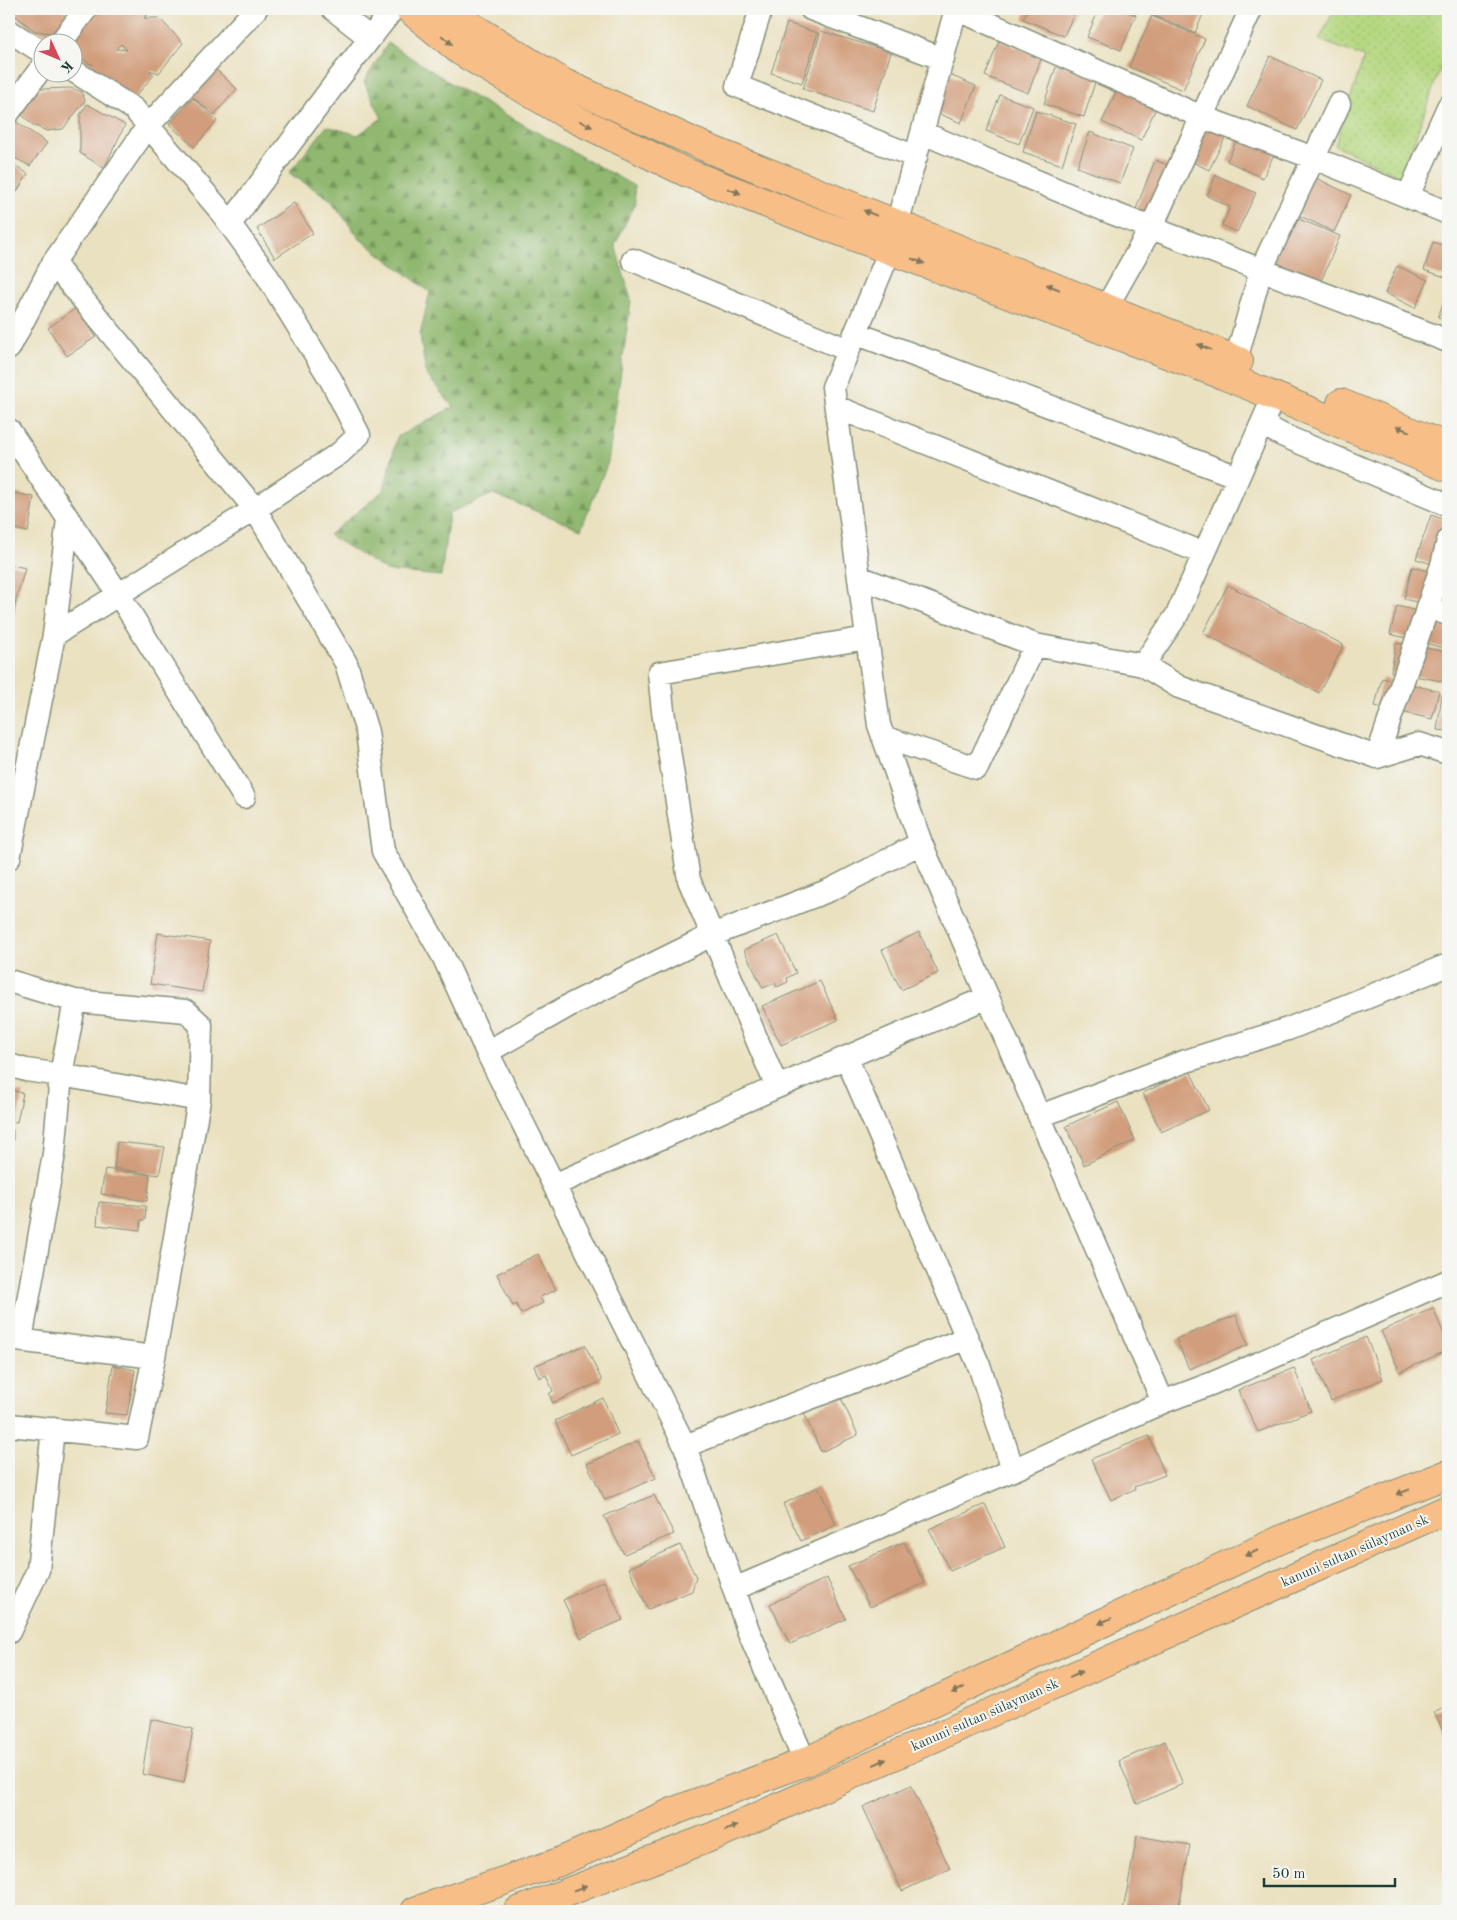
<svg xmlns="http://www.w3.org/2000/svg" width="1457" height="1920" viewBox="0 0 1457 1920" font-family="'Old Standard TT',serif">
<defs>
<pattern id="green-dots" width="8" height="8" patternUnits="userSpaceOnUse" patternTransform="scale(1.25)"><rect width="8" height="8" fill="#b6d881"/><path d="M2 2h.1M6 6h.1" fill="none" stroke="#9cba70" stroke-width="1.8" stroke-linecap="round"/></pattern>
<pattern id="forest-firs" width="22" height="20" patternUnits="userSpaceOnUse" patternTransform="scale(1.25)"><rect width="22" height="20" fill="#90b86f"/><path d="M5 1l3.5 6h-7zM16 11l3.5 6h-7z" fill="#75975c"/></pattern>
</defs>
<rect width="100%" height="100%" fill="#f6f6f2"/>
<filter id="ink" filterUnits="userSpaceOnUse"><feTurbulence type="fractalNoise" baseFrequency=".02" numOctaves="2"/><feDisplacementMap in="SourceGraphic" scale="10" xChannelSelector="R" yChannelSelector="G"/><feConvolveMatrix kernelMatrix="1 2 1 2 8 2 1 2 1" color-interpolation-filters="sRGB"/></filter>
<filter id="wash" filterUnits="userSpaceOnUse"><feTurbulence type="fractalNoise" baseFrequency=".0096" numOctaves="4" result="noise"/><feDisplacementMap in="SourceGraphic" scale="20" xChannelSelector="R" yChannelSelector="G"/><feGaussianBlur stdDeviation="1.12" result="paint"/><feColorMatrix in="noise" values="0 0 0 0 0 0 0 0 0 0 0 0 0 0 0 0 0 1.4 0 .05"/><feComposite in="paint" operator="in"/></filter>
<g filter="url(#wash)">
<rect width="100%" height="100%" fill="#eae1c0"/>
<path fill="url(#green-dots)" stroke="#6a8a5a" d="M 1335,9 L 1448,9 L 1448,47 L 1401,177 L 1335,145 L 1364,57 L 1319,40 Z"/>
<path fill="url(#forest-firs)" stroke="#587a52" d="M 388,43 L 463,91 L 634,186 L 635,203 L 615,245 L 631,300 L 608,462 L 581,529 L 493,494 L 449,513 L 441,576 L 387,571 L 329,535 L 384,490 L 397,437 L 453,407 L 426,374 L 420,335 L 430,292 L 360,239 L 330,199 L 289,173 L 327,126 L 358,135 L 382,118 L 364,82 Z"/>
<g id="blocks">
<path fill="#d19d7c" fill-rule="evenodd" d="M 9,9 L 62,9 L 70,13 L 51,33 L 35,31 L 9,11 Z
M 97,9 L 146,9 L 150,12 L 144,18 L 159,18 L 183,43 L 159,73 L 149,70 L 154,75 L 134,98 L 89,69 L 93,64 L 88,63 L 72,50 L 72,42 ZM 121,44 L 127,50 L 116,49 Z
M 1028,9 L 1076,9 L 1064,36 L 1023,19 Z
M 1099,9 L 1120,9 L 1136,15 L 1121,50 L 1087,37 Z
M 1150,9 L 1205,9 L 1195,33 L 1148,13 Z
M 1152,16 L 1205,39 L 1183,90 L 1129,67 Z
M 787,23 L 818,33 L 802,83 L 771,73 Z
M 821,31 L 891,52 L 873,111 L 803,89 Z
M 999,41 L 1042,57 L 1028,93 L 985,76 Z
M 1270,56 L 1321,80 L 1297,130 L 1247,106 Z
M 1057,64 L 1097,76 L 1084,117 L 1044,104 Z
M 211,65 L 237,89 L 214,115 L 187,92 Z
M 933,68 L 976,86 L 961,123 L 918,105 Z
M 1119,86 L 1158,104 L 1141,140 L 1102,122 Z
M 70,88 L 82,92 L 85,101 L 63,129 L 47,131 L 33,125 L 18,111 L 30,92 L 42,89 Z
M 1000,95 L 1033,107 L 1019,144 L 986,131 Z
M 193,98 L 217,121 L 194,147 L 169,124 Z
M 87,104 L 125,125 L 104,168 L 80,153 L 80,115 Z
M 1036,111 L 1076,124 L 1062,165 L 1023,152 Z
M 1197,117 L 1228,132 L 1209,170 L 1178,155 Z
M 1246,120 L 1282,137 L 1263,178 L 1227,161 Z
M 15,121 L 47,143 L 30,166 L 9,155 L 9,129 Z
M 1090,132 L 1133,149 L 1120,183 L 1077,167 Z
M 1155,160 L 1185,172 L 1166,221 L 1136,209 Z
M 9,161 L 28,174 L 9,204 Z
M 1216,175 L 1256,193 L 1237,232 L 1222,225 L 1230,207 L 1207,196 Z
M 1310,175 L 1351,195 L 1334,232 L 1292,212 Z
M 294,203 L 313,233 L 275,258 L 257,229 Z
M 1292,216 L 1340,236 L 1319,286 L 1271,266 Z
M 1433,242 L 1448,247 L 1448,278 L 1424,270 Z
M 1397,266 L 1428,280 L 1415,308 L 1385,293 Z
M 1448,290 L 1448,321 L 1438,317 Z
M 76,308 L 96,337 L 67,356 L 48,328 Z
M 9,492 L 34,497 L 28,532 L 9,528 Z
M 1431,515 L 1448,521 L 1448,569 L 1416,559 Z
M 9,564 L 25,568 L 16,600 L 10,638 Z
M 1412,567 L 1448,576 L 1448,610 L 1404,599 Z
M 1228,585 L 1344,645 L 1319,693 L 1203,633 Z
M 1397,606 L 1448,619 L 1448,649 L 1390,634 Z
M 1396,643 L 1448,652 L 1448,682 L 1391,672 Z
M 1382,678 L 1439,691 L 1432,719 L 1375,706 Z
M 1442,695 L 1448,695 L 1448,731 L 1437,730 Z
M 919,932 L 938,973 L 901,990 L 882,950 Z
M 158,933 L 210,941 L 202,992 L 150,984 Z
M 778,935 L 796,973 L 787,978 L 788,982 L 777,987 L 775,983 L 763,988 L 744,950 Z
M 820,981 L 838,1020 L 781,1045 L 762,1006 Z
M 1190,1071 L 1209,1110 L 1161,1132 L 1143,1093 Z
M 9,1090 L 23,1093 L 17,1122 L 9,1121 Z
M 1118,1102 L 1135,1140 L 1084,1165 L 1066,1126 Z
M 9,1129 L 13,1130 L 13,1141 L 9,1141 Z
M 117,1142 L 165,1147 L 159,1175 L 114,1168 Z
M 105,1169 L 150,1175 L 147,1201 L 101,1194 Z
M 99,1202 L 146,1206 L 145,1220 L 141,1220 L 140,1230 L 97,1225 Z
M 538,1254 L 556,1290 L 540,1297 L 543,1303 L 521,1314 L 516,1304 L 513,1306 L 497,1274 Z
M 1433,1308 L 1448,1344 L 1448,1350 L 1400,1372 L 1381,1331 Z
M 1236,1315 L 1248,1345 L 1189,1369 L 1176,1339 Z
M 1366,1337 L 1383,1379 L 1331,1401 L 1313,1360 Z
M 585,1345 L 602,1381 L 553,1403 L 549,1394 L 553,1391 L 546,1375 L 539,1378 L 534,1366 Z
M 113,1365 L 135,1370 L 127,1415 L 105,1413 Z
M 1294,1368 L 1311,1411 L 1258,1432 L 1238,1390 Z
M 603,1398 L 618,1434 L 571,1455 L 555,1421 Z
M 841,1398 L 858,1435 L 821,1452 L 804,1413 Z
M 1149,1436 L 1165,1475 L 1134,1487 L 1135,1489 L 1111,1500 L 1091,1459 Z
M 638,1441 L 656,1478 L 605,1500 L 587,1464 Z
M 818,1487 L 836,1525 L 801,1541 L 783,1504 Z
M 654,1495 L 674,1534 L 624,1554 L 604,1516 Z
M 985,1504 L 1005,1547 L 950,1571 L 929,1529 Z
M 904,1542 L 925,1583 L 870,1607 L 848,1566 Z
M 680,1545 L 696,1577 L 692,1591 L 648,1609 L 629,1568 Z
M 827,1578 L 846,1619 L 790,1644 L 770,1604 Z
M 604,1581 L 623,1620 L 581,1638 L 563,1600 Z
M 1448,1705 L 1448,1742 L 1434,1712 Z
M 151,1719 L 193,1729 L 184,1783 L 142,1774 Z
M 1165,1741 L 1183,1784 L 1137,1804 L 1119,1761 Z
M 911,1785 L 950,1869 L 902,1891 L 863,1807 Z
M 1137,1836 L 1190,1845 L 1178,1911 L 1123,1911 Z"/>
</g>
</g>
<g filter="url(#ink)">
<use href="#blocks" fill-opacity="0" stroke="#848f7a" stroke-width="1"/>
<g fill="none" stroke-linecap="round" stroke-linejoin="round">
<g stroke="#848f7a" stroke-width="25">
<path id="minor" d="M 333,9 L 370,38
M 761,9 L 737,86 L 916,157
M 811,9 L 943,59
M 956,9 L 890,250 L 833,387 L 879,725 L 921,843 L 1163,1402
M 956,9 L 1202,117 L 1314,158 L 1448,213
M 9,31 L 42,52
M 61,42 L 86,9
M 9,112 L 42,67
M 923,133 L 1112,213 L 1448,341
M 1408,196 L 1448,107
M 230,224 L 339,78 L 393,9
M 633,260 L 848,350
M 53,263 L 255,509 L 346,663 L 367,732 L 383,851 L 443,956 L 487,1052 L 685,1446 L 748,1630 L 805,1762
M 1106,308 L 1151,228 L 1251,9
M 855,333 L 1238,477
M 9,348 L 53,263 L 148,126 L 256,9
M 1236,360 L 1261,270 L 1339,104
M 836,407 L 1203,553
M 1262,424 L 1282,435 L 1448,505
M 9,430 L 119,595 L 244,797
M 859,577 L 1035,645 L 1143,665 L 1179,687 L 1377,757 L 1419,744 L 1448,753
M 1427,607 L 1448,614
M 54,635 L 255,509 L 340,453 L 359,435 L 331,380 L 264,271 L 218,208 L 134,109 L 72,70
M 1143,665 L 1177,615 L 1274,396
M 883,737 L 977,768 L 1035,645
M 1377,757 L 1442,565 L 1448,541
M 9,858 L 54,635 L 68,519
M 9,981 L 75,1001 L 61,1075 L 199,1100 L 154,1357 L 137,1438 L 9,1425
M 75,1001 L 186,1011 L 201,1025 L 199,1100
M 487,1052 L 570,1005 L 712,935 L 830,890 L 921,843
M 847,1059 L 967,1338
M 9,1065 L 26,1070 L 61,1075 L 54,1154 L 21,1340
M 777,1087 L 689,880 L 663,711 L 659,673 L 867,638
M 1040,1116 L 1183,1062 L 1288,1029 L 1448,965
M 554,1185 L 777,1087 L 988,997
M 9,1339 L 154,1357
M 685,1446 L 967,1338 L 980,1368 L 1013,1470
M 734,1589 L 1013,1470 L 1163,1402 L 1213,1383 L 1448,1281
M 9,1632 L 38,1570 L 53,1429"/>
</g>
<g stroke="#848f7a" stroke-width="30">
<path id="major" d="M 409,9 L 460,51 L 567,115 L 685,172 L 804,218 L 1225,376 L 1448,468
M 450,9 L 466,23 L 564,83 L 707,148 L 1239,361
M 1341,403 L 1448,447
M 415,1911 L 559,1862 L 677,1810 L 805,1762 L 1282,1539 L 1448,1474
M 518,1911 L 714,1836 L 1448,1509"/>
</g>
<use href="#minor" stroke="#fff" stroke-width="22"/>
<use href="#major" stroke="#f7be88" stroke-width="28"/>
</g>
<defs><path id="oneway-solid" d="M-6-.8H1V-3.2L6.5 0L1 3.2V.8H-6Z" transform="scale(1.25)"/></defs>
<g fill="#80775a">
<use href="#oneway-solid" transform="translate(447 40) rotate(39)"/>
<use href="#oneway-solid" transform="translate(586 124) rotate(26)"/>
<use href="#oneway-solid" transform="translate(734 191) rotate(21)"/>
<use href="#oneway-solid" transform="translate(870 213) rotate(-158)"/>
<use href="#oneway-solid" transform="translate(918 261) rotate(21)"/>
<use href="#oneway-solid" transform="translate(1053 287) rotate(-158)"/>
<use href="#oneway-solid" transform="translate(1204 347) rotate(-158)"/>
<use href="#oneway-solid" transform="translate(1403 429) rotate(-158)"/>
<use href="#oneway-solid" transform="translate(1403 1492) rotate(159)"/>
<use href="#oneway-solid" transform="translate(1252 1553) rotate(155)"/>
<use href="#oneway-solid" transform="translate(1105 1621) rotate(155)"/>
<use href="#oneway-solid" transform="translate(1076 1674) rotate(-24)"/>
<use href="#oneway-solid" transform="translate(958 1690) rotate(155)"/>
<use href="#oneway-solid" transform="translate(880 1762) rotate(-24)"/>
<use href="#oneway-solid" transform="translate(731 1828) rotate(-24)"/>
<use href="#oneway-solid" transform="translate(580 1888) rotate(-21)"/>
</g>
</g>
<g text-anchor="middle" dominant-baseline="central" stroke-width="4" stroke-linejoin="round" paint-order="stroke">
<g font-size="14" fill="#1f3d34" stroke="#f6f6f2">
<text transform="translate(1355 1551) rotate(-24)">kanuni sultan sülayman sk</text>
<text transform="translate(985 1715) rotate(-24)">kanuni sultan sülayman sk</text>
</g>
</g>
<rect width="1457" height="1920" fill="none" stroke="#f6f6f2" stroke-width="30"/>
<g transform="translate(58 58) rotate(134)"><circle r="24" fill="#f6f6f2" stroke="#a0aca6"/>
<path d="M0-4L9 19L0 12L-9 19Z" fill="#d1495b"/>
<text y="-8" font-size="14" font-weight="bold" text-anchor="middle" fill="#1f3d34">K</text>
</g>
<path d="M1264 1878v8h131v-8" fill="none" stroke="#1f3d34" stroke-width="2.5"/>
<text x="1272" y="1878" font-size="15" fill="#1f3d34" stroke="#f6f6f2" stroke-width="4" paint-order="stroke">50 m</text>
</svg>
